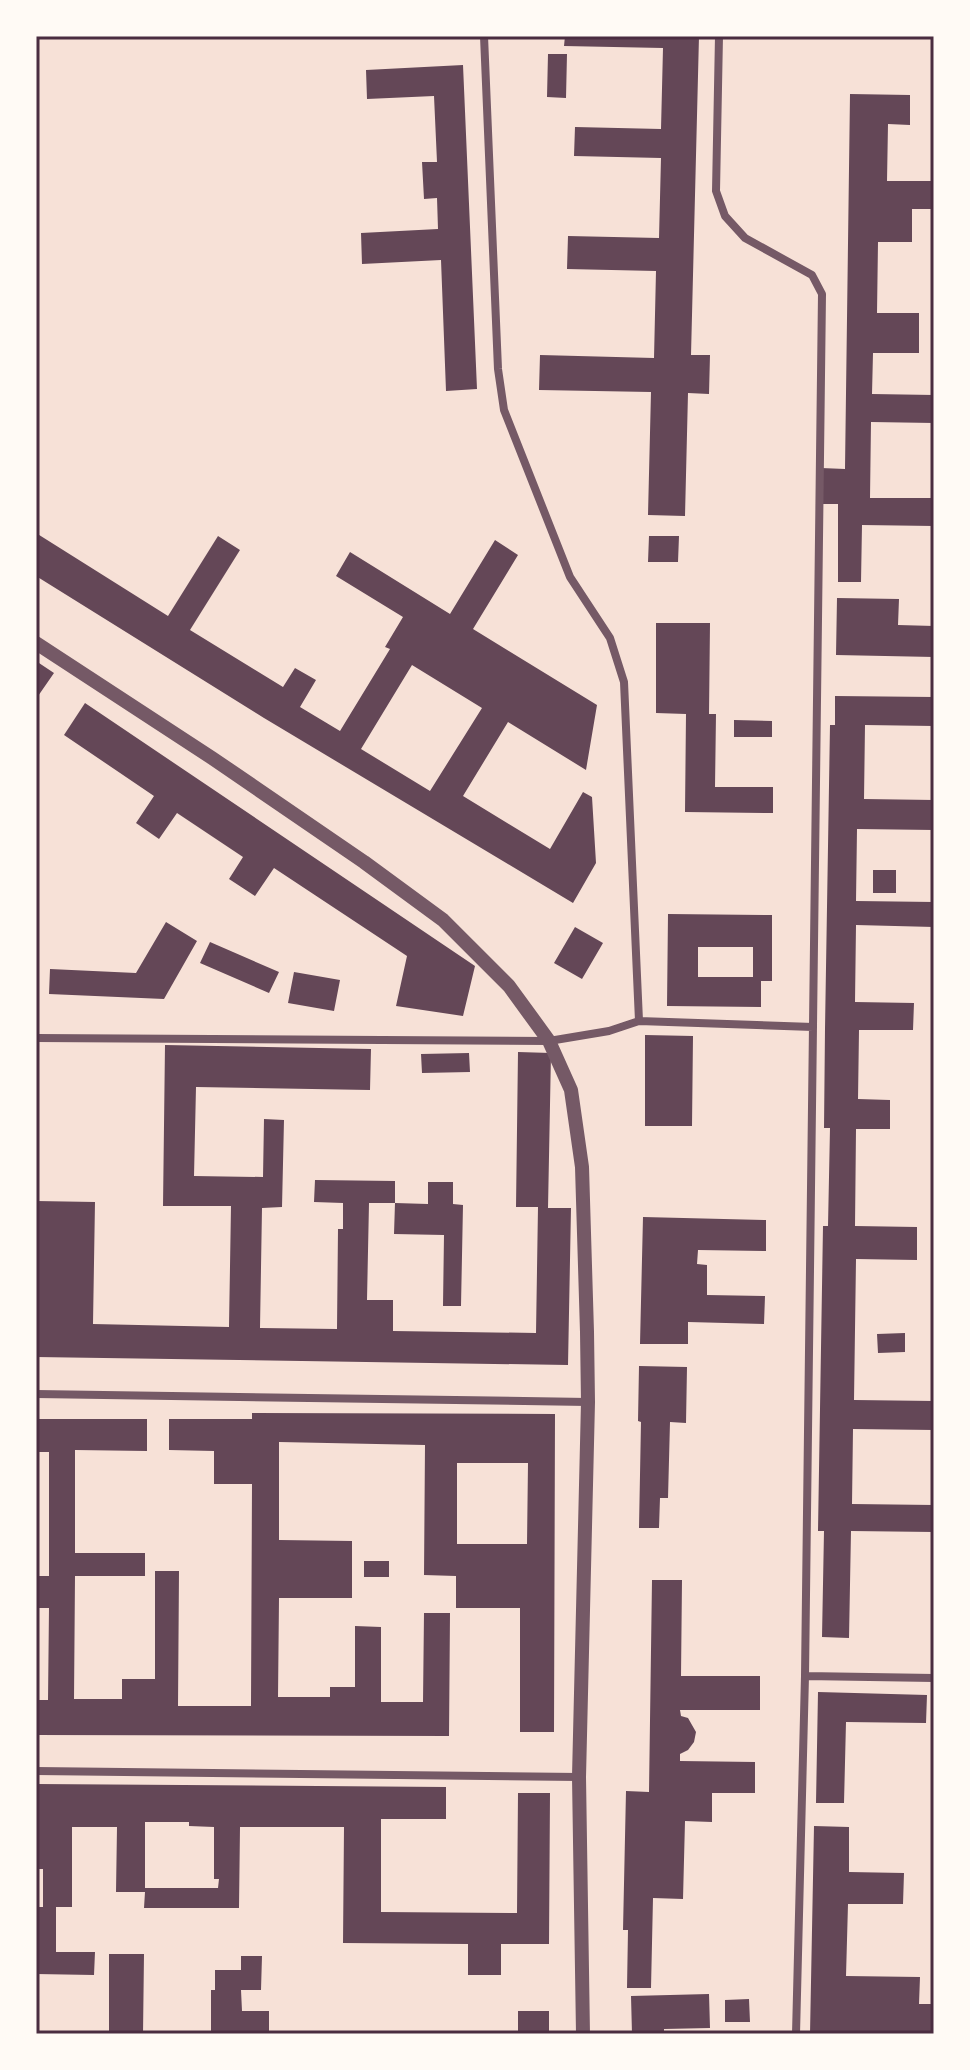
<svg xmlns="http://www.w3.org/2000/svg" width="970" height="2070" viewBox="0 0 970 2070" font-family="Montserrat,sans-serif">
<rect width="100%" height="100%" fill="#f7e1d7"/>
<path fill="#644757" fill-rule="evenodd" d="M 565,36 L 699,36 L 691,355 L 710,355 L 709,394 L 688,393 L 685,516 L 648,515 L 651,392 L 539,390 L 540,355 L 654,358 L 656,271 L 567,269 L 568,236 L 659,238 L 661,158 L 574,156 L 575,127 L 661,129 L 663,48 L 564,46 Z
M 548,54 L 567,54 L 566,98 L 547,97 Z
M 463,65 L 477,389 L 446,391 L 441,260 L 362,264 L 361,233 L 438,229 L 437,198 L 424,199 L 422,162 L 437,162 L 434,96 L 367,99 L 366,70 Z
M 850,94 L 910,95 L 910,125 L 888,124 L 887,181 L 934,181 L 934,209 L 912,209 L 912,242 L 878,242 L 877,313 L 919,313 L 919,353 L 873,353 L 872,394 L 934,395 L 934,423 L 871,422 L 870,498 L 934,498 L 934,526 L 862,525 L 861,582 L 838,582 L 838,504 L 821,504 L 821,468 L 845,469 Z
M 36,533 L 168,616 L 218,536 L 240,550 L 190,630 L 283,687 L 295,668 L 316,680 L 300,707 L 340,731 L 390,649 L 385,647 L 403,617 L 336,576 L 350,552 L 450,614 L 495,540 L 518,555 L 473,629 L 597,705 L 586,770 L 508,722 L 463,796 L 550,849 L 583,792 L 592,797 L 596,863 L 573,903 L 264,718 L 36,576 ZM 412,665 L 482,708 L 430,791 L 361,749 Z
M 649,536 L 679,536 L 678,562 L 648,562 Z
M 837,598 L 899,599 L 898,625 L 934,626 L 934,657 L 836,655 Z
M 656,623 L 710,623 L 709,714 L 716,714 L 715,787 L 773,787 L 773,813 L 685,812 L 686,714 L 656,713 Z
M 36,661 L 54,673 L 36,699 Z
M 835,696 L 934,697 L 934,726 L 865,725 L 864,799 L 934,800 L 934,830 L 857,829 L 856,901 L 934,902 L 934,927 L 856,925 L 855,1002 L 914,1003 L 913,1030 L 859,1030 L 858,1099 L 890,1100 L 890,1129 L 856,1129 L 855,1226 L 917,1227 L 917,1260 L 856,1259 L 854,1400 L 934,1401 L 934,1430 L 853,1429 L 852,1504 L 934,1505 L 934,1532 L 851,1531 L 849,1638 L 822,1637 L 824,1531 L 818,1531 L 823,1226 L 828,1226 L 830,1128 L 824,1128 L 825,1029 L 830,725 L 835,725 Z
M 85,703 L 475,966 L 463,1016 L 396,1006 L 407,956 L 274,868 L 255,896 L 229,879 L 243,857 L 177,813 L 159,839 L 136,823 L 154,796 L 64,735 Z
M 734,720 L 772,721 L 772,737 L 734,737 Z
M 873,870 L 896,870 L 896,893 L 873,893 Z
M 668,914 L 772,915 L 772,981 L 761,981 L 761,1007 L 667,1006 ZM 698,947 L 753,947 L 753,977 L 698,977 Z
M 166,922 L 197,941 L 164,999 L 49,994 L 50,969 L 136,973 Z
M 575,927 L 603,943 L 582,979 L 554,963 Z
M 210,942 L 279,972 L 269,993 L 200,963 Z
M 294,972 L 340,980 L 334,1011 L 288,1003 Z
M 645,1035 L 693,1036 L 692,1126 L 645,1126 Z
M 165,1045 L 371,1049 L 370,1090 L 196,1087 L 194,1176 L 263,1177 L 264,1119 L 284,1120 L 282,1207 L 262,1208 L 260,1328 L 337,1329 L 338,1229 L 343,1229 L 343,1203 L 314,1202 L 315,1180 L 395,1181 L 395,1203 L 428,1204 L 428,1182 L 453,1182 L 453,1204 L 463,1205 L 461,1306 L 443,1306 L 444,1235 L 394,1234 L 395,1203 L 369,1203 L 367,1300 L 393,1300 L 393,1331 L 536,1333 L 538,1207 L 516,1207 L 518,1052 L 551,1053 L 548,1208 L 571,1208 L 568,1365 L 36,1357 L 36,1201 L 95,1202 L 93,1324 L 229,1327 L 231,1206 L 163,1206 Z
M 469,1053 L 470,1072 L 422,1073 L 421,1054 Z
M 643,1217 L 766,1220 L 766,1251 L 698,1250 L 697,1264 L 707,1265 L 707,1295 L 765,1296 L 764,1324 L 688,1322 L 688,1344 L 640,1344 Z
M 905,1333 L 905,1352 L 878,1353 L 877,1334 Z
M 639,1366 L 687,1367 L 686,1423 L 670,1422 L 668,1498 L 660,1498 L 659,1528 L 639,1528 L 641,1422 L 638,1421 Z
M 252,1413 L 555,1414 L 554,1732 L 520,1732 L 520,1608 L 456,1608 L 456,1576 L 424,1575 L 425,1445 L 279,1442 L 279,1540 L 352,1541 L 352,1598 L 279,1598 L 278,1697 L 330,1697 L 330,1687 L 355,1687 L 355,1626 L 381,1627 L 381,1702 L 423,1702 L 424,1613 L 450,1613 L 449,1736 L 36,1735 L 36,1700 L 48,1700 L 49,1608 L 36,1608 L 36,1576 L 49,1576 L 49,1452 L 36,1452 L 36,1419 L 147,1419 L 147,1451 L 75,1450 L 75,1553 L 145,1553 L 145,1576 L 75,1576 L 74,1699 L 122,1699 L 122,1679 L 155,1679 L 155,1571 L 179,1571 L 178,1706 L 251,1706 L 252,1484 L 214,1484 L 214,1451 L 169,1450 L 169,1419 L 252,1419 ZM 457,1463 L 528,1463 L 527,1544 L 457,1544 Z
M 364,1561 L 389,1561 L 389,1577 L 364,1577 Z
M 652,1580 L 682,1580 L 681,1676 L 760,1676 L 760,1710 L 680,1710 L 681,1716 L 688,1718 L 696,1732 L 694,1742 L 688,1750 L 680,1754 L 680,1761 L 755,1762 L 755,1793 L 712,1793 L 712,1822 L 685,1821 L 683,1899 L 653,1898 L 651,1988 L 627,1988 L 628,1930 L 623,1930 L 626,1791 L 649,1792 Z
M 818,1692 L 927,1695 L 926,1723 L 846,1722 L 844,1803 L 816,1803 Z
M 36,1784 L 446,1787 L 446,1819 L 381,1819 L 381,1912 L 517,1913 L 518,1793 L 550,1793 L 549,1944 L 501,1944 L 501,1975 L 468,1975 L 468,1944 L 343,1943 L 344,1827 L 240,1827 L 239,1908 L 144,1908 L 145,1892 L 116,1892 L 117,1827 L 72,1827 L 72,1907 L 56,1907 L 56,1952 L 95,1952 L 94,1975 L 36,1974 L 36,1907 L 43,1907 L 43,1869 L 36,1869 ZM 145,1822 L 189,1822 L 189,1826 L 214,1827 L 214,1879 L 219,1879 L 218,1888 L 145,1888 Z
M 814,1826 L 849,1827 L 849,1872 L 904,1873 L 903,1904 L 848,1904 L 846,1976 L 920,1977 L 919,2004 L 934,2004 L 934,2034 L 810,2034 Z
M 109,1954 L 144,1954 L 143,2034 L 109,2034 Z
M 241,1956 L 262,1956 L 261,1990 L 241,1990 L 242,2011 L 269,2011 L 269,2034 L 211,2034 L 211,1990 L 215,1990 L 215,1970 L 241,1970 Z
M 709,1994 L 710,2028 L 664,2029 L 664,2034 L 632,2034 L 631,1996 Z
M 749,1999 L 750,2022 L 725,2022 L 725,2000 Z
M 518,2011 L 549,2011 L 549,2034 L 518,2034 Z"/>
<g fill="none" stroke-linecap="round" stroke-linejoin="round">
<path stroke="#755966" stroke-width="8" d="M 719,36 L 716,191 L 725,216 L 745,238 L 812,275 L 822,294 L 805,1676 L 796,2034
M 639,1021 L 813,1027
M 36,1038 L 549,1041 L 609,1031 L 639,1021 L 624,682 L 610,638 L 570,577 L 504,410 L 498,369 L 484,36
M 36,1394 L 588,1402
M 805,1676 L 934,1678
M 36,1771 L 579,1777"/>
<path stroke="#755966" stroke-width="14" d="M 36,643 L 212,758 L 364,862 L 443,920 L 509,986 L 549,1041 L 571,1090 L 582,1167 L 587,1332 L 588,1402 L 579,1777 L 583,2034"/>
</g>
<rect width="970" height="2070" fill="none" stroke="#fffaf5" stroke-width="76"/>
<rect x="38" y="38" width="894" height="1994" fill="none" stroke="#4a2c40" stroke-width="3"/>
</svg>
